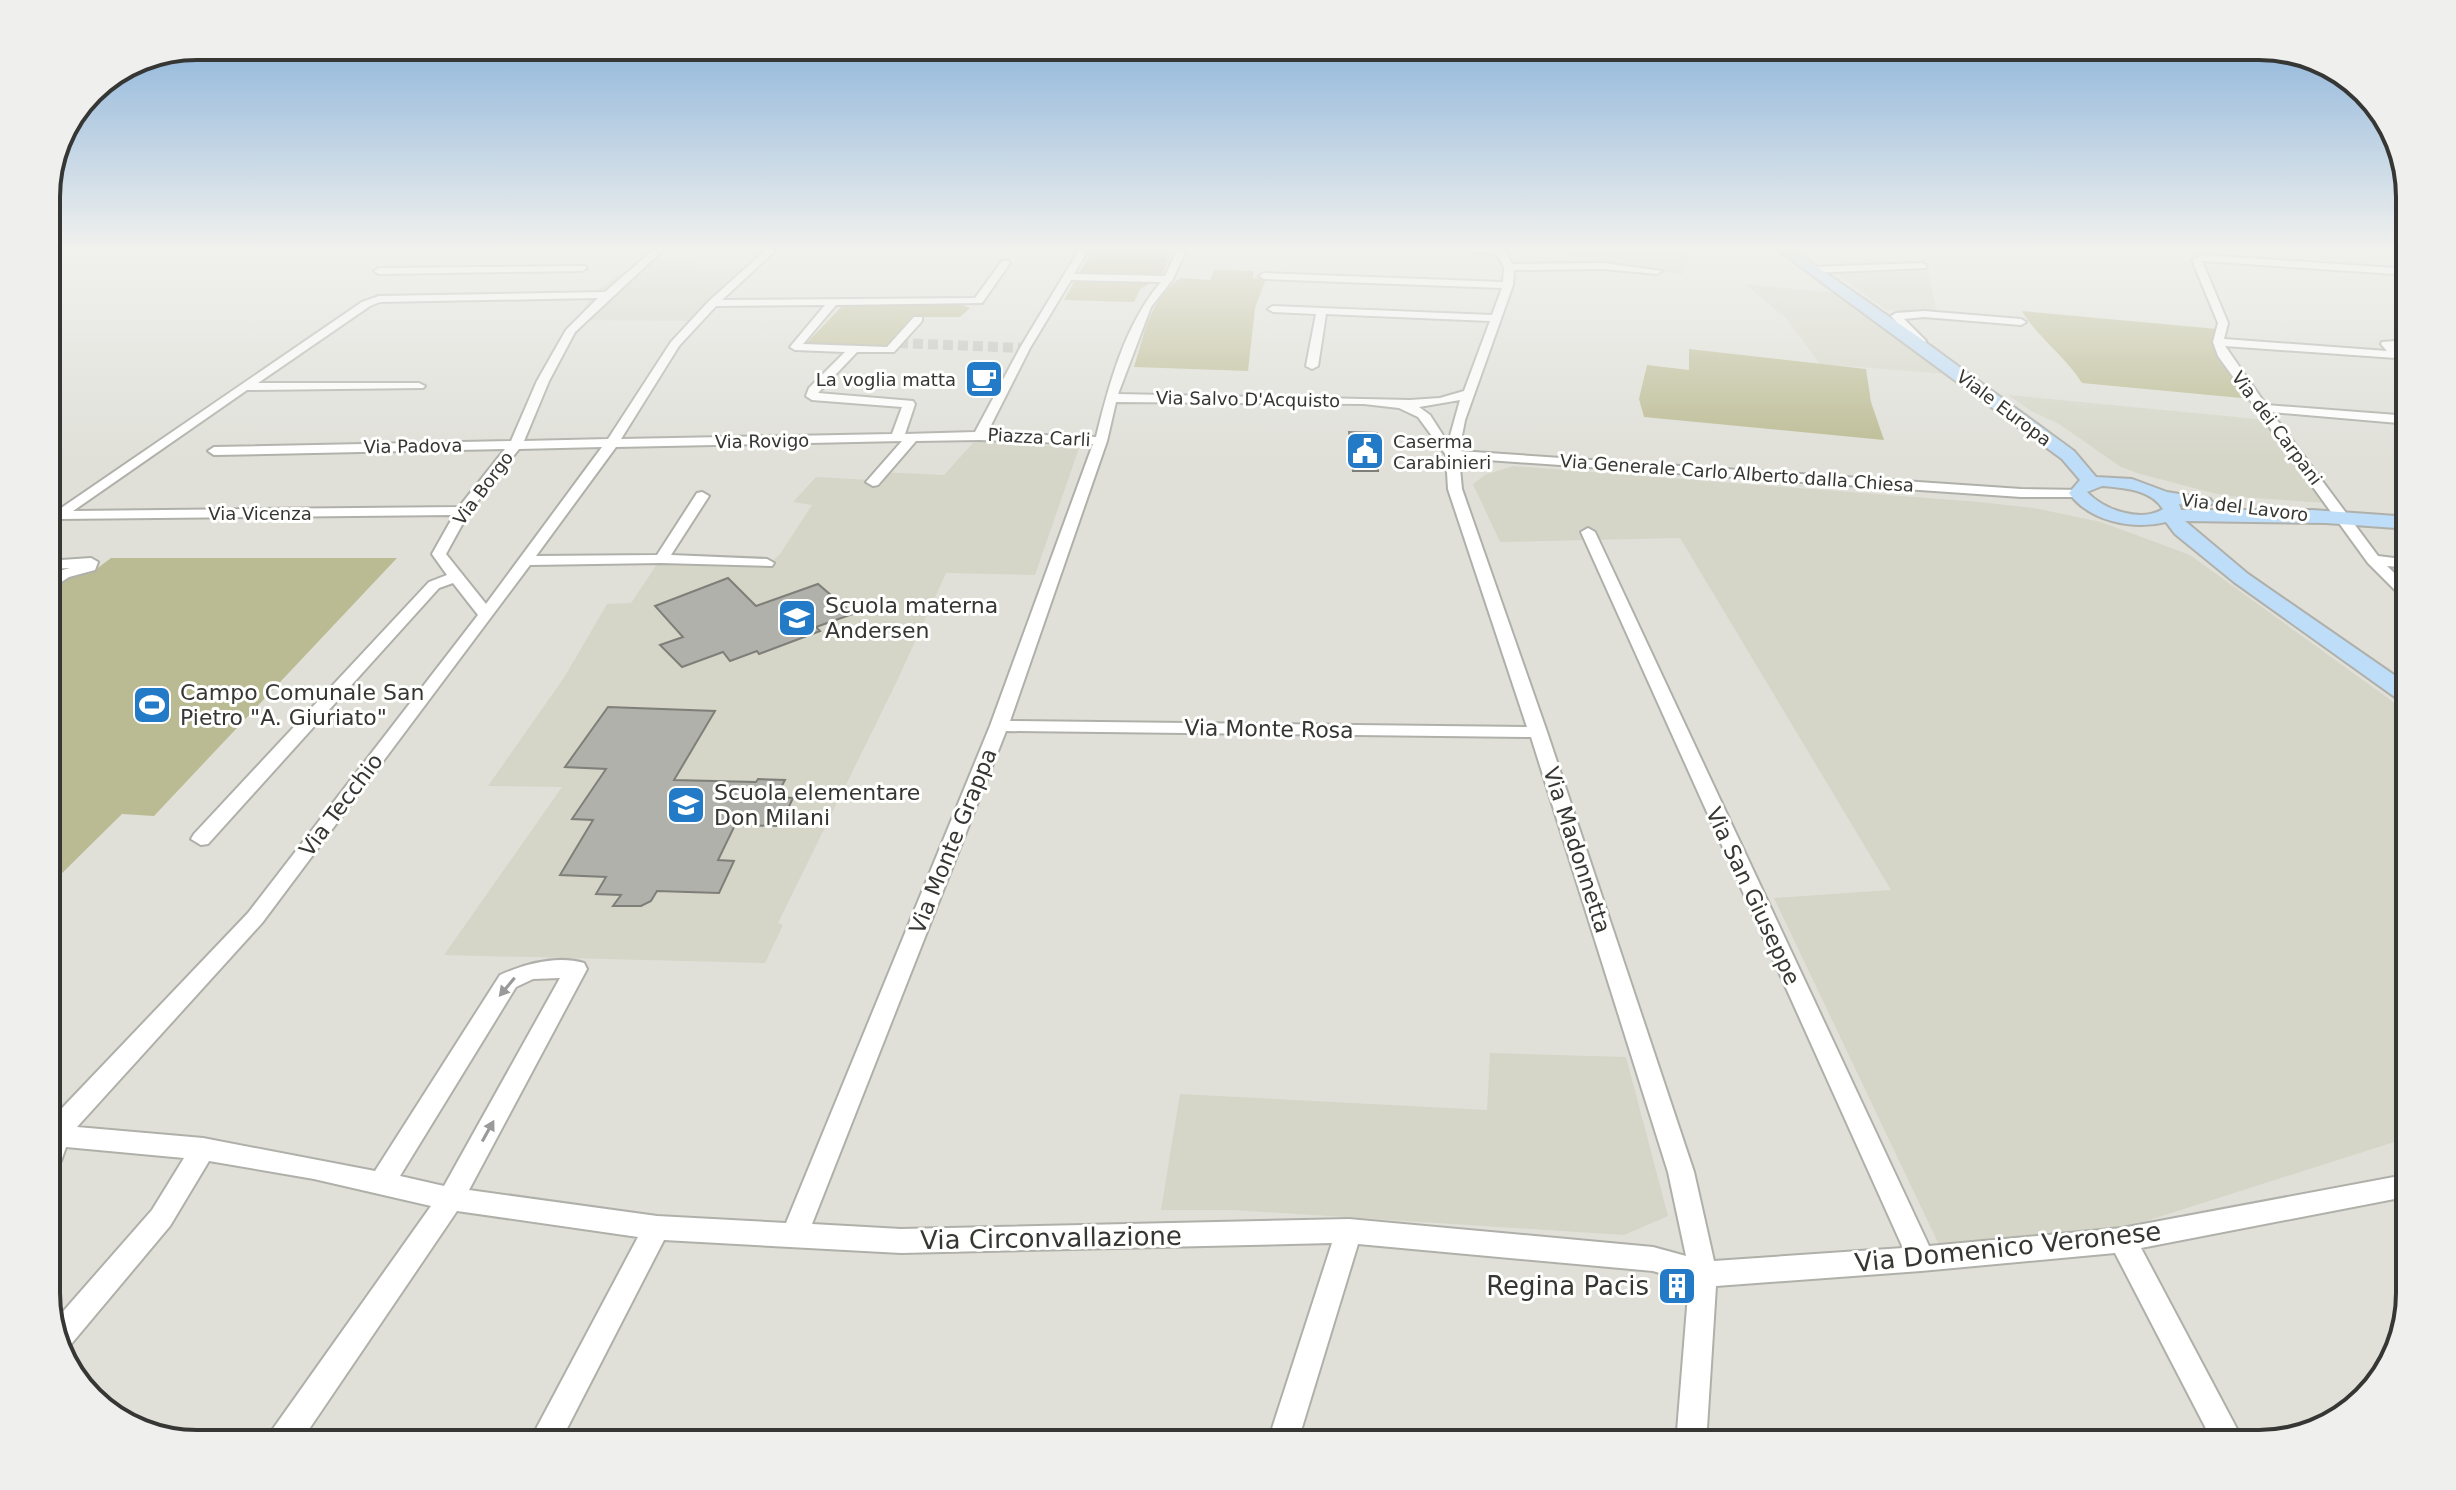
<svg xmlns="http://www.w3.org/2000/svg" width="2456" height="1490" viewBox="0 0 2456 1490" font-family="'DejaVu Sans',sans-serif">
<rect width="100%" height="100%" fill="#e0e0d9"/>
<path fill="#d5d6c8" d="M 1569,250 L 1689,250 L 1683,275 L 1575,257 Z
M 650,260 L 747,268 L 692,321 L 578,320 L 591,295 L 615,277 Z
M 1926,263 L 1937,313 L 1887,310 L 1824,266 Z
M 1745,284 L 1835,293 L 1947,374 L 1820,364 L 1787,319 Z
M 2008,395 L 2267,420 L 2287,430 L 2341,504 L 2225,496 L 2140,474 L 2121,467 L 2059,424 L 2031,411 Z
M 985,442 L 1079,448 L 1035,575 L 946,573 L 897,681 L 778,923 L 783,925 L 765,963 L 444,955 L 562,787 L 488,786 L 565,676 L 607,604 L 631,603 L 659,561 L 768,565 L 780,554 L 812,505 L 793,502 L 816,477 L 872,480 L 879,472 L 944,475 L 973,443 Z
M 1513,466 L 1979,502 L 2034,508 L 2101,522 L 2190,555 L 2410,714 L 2410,1137 L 2115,1231 L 1942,1251 L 1774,898 L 1891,890 L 1680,538 L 1500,542 L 1473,484 L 1485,475 Z
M 1490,1053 L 1626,1057 L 1668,1216 L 1624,1235 L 1233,1210 L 1161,1210 L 1180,1094 L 1487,1110 Z"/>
<path fill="#bbbb93" d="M 1092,250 L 1172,250 L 1162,276 L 1140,289 L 1134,302 L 1064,300 Z
M 1214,270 L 1253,271 L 1253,278 L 1266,279 L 1255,308 L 1248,371 L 1134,367 C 1146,329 1148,304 1180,278 L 1210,280 Z
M 867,304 L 962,305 L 970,308 L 960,317 L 914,317 L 889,347 L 882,348 L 804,346 L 842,306 Z
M 2022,311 L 2217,329 L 2218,345 L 2252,399 L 2082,383 C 2065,356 2038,338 2022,311 Z
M 1689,349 L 1866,369 L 1871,402 L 1884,440 L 1644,417 L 1639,399 L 1647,365 L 1689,370 Z
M 111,558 L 397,558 L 154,816 L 122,814 L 46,889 L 46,596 L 69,578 L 91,573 Z"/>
<path fill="#b0b1aa" stroke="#7f7f79" stroke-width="2" d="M 1349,432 L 1377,433 L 1378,471 L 1353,471 Z
M 728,578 L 756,606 L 818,584 L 853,614 L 816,627 L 820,631 L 759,654 L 757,651 L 730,661 L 723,652 L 682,667 L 660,645 L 683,637 L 655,606 Z
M 608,707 L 715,711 L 674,780 L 756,782 L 758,779 L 785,780 L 776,797 L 793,798 L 780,826 L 735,825 L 718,860 L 734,861 L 719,893 L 657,891 L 651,901 L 641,906 L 613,906 L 621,895 L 596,894 L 606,877 L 560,875 L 593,820 L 572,819 L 606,769 L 565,767 Z"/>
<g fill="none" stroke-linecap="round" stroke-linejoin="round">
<path stroke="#bebeb8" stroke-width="10" stroke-dasharray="10 5" stroke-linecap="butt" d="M 898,343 L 1025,348"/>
<g stroke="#b0b0aa" stroke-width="4">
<path id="street" d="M 653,250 L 663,250 L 575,332 L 549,381 L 524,441 L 608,439 L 671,342 L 709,301 L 766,250 L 776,250 L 722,300 L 975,298 L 1002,261 L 1008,261 L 1010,263 L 982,303 L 836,305 L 803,344 L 887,347 L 914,317 L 922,317 L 922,321 L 894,352 L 857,352 L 818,393 L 913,401 L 915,404 L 905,434 L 975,432 L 1020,348 L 1079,250 L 1088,250 L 1074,274 L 1165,276 L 1177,250 L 1186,250 L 1173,279 L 1151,307 L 1118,394 L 1410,400 L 1440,398 L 1464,391 L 1490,321 L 1326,314 L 1318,366 L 1312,369 L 1306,366 L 1316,314 L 1273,312 L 1268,309 L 1273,306 L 1492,315 L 1502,288 L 1264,279 L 1259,276 L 1264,273 L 1503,282 L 1504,267 L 1497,254 L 1462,250 L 1505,250 L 1512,264 L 1604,263 L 1662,271 L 1657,274 L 1604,269 L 1514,270 L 1513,285 L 1465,420 L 1459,451 L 2021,489 L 2083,490 L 2083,496 L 2078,497 L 2021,497 L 1459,458 L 1462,489 L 1547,732 L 1694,1172 L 1714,1261 L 1903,1248 L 1581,532 L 1588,528 L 1595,532 L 1929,1246 L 2122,1228 L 2410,1174 L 2410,1196 L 2141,1248 L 2245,1444 L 2214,1444 L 2115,1253 L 1921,1271 L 1716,1286 L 1706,1444 L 1676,1444 L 1689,1282 L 1653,1271 L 1358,1244 L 1297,1444 L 1267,1444 L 1332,1243 L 901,1253 L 664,1240 L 559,1444 L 528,1444 L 638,1237 L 457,1211 L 299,1444 L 266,1444 L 270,1433 L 431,1206 L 314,1179 L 209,1161 L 170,1226 L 67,1349 L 61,1351 L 53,1323 L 152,1210 L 184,1158 L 66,1147 L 61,1161 L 46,1170 L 46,1125 L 248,913 L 478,615 L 453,583 L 439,588 L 208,844 L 201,845 L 191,839 L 194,834 L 429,582 L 447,575 L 432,554 L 454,515 L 58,519 L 51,515 L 362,302 L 379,296 L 605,292 ZM 1071,280 L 1161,282 C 1125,324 1109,384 1096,437 L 987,433 L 1030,348 ZM 598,298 L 566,330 L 537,381 L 511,441 L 214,447 L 208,451 L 214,455 L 505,449 L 459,507 L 73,511 L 247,390 L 423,388 L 425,386 L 419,383 L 258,383 L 370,306 L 380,302 ZM 825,305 L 790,347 L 795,350 L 845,352 L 809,388 L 806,396 L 812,400 L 902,407 L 892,434 L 621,439 L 679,346 L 716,306 ZM 1460,400 L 1448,443 L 1430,415 L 1419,407 ZM 1116,402 L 1364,404 L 1399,408 L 1418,417 L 1446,455 L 1448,489 L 1527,727 L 1010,721 L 1107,441 ZM 979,440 L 1093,444 L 990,726 L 786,1223 L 657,1216 L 469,1190 L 587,969 L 584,963 C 557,955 525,964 500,975 L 375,1171 L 203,1138 L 77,1127 L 262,923 L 530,565 L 661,563 L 772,566 L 774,563 L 767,559 L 671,555 L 709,496 L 702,492 L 697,493 L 657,555 L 536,556 L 616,447 L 902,441 L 866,482 L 873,486 L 878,485 L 916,441 ZM 602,447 L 486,604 L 446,554 L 469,512 L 519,449 ZM 1006,731 L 1531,737 L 1668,1172 L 1686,1256 L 1653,1247 L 1349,1219 L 901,1229 L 812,1224 ZM 560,978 L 444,1186 L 400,1176 L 516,987 L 533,979 Z
M 2204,255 L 2410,269 L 2410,275 L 2202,261 L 2228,323 L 2224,339 L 2387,351 L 2381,344 L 2382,342 L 2410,340 L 2410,346 L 2396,347 L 2410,359 L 2410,368 L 2396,358 L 2225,346 L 2266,405 L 2410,416 L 2410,424 L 2271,412 L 2378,556 L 2410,560 L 2410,568 L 2387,566 L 2410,588 L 2410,602 L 2405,600 L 2368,563 L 2218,356 L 2213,342 L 2218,323 L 2192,260 Z
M 1922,263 L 1927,266 L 1925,268 L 1812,273 L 1807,270 L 1812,267 Z
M 585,266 L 587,268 L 582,271 L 379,274 L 374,271 L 379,268 Z
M 1924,311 L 2021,319 L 2026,322 L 2021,325 L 1924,317 L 1904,319 L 1926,341 L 1919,347 L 1891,316 L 1896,313 Z
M 91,558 L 98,562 L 95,570 L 69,577 L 46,592 L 46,580 L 59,571 L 70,568 L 46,569 L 46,561 Z"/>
</g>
<g stroke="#b0b0aa" stroke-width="4">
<path id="secondary" d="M 1778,250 L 1793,250 L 1924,341 L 2074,451 L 2096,477 L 2132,479 L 2167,492 L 2210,499 L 2213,503 L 2204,508 L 2179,504 L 2181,510 L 2312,510 L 2410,517 L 2410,529 L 2326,523 L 2185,521 L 2248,574 L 2410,686 L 2410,704 L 2402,702 L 2234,582 L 2175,534 L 2166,522 C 2133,530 2090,522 2069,493 L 2080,480 L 2062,459 ZM 2102,486 C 2124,488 2150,489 2163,509 C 2141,523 2104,510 2087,492 Z"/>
</g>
<use href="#street" fill="#fff" fill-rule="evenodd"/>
<use href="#secondary" fill="#beddf9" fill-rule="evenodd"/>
</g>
<defs><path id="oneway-solid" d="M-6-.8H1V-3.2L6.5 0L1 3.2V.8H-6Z" transform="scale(2)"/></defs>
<g fill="#9a9a9a">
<use href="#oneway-solid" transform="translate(507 987) rotate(130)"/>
<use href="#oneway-solid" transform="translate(488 1131) rotate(-61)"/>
</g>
<linearGradient id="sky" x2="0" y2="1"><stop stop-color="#7facd8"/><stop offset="0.54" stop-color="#f1f1ee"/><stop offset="1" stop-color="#f1f1ee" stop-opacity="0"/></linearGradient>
<rect width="2456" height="459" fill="url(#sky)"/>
<defs>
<g id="cafe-square" transform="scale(2)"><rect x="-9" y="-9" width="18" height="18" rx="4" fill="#237bc8" stroke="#fffffe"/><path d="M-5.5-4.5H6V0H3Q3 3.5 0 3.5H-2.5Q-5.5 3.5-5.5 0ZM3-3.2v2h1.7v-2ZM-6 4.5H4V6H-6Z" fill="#fff"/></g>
<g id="civic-square" transform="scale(2)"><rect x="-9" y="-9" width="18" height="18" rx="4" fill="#237bc8" stroke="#fffffe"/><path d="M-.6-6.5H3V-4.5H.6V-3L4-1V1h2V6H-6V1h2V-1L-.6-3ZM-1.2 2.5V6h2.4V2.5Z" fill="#fff"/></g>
<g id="school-square" transform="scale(2)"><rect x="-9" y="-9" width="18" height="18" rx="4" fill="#237bc8" stroke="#fffffe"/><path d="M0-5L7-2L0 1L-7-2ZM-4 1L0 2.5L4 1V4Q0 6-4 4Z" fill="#fff"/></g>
<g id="stadium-square" transform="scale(2)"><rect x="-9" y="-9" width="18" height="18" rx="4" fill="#237bc8" stroke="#fffffe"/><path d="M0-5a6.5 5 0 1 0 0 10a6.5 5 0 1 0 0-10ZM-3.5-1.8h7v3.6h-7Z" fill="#fff"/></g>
<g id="building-square" transform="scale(2)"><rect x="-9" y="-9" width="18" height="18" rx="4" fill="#237bc8" stroke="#fffffe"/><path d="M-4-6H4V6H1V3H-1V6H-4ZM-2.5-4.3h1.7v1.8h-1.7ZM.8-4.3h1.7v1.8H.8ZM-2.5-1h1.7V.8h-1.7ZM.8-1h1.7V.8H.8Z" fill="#fff"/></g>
</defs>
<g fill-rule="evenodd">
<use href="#cafe-square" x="984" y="379"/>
<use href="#civic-square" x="1365" y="451"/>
<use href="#school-square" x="797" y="618"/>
<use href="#stadium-square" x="152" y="705"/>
<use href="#school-square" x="686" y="805"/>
<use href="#building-square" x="1677" y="1286"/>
</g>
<g text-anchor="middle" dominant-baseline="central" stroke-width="6" stroke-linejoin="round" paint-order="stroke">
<g font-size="18" fill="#363634" stroke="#fffffe" text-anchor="end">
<text x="956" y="379">La voglia matta</text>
<text x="1393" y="441" text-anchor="start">Caserma<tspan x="1393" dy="21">Carabinieri</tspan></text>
</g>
<g font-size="18" fill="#363634" stroke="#fffffe">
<text transform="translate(1248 399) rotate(1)">Via Salvo D'Acquisto</text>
<text transform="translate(2004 408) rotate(37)">Viale Europa</text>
<text transform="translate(2277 428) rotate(53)">Via dei Carpani</text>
<text transform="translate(1039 437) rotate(3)">Piazza Carli</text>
<text transform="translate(762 441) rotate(-1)">Via Rovigo</text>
<text transform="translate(413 446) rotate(-1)">Via Padova</text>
<text transform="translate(1737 473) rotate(4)">Via Generale Carlo Alberto dalla Chiesa</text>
<text transform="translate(483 488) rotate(-53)">Via Borgo</text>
<text transform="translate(2245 507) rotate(7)">Via del Lavoro</text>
<text x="260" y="513">Via Vicenza</text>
</g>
<g font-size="22" fill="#363634" stroke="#fffffe" text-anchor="start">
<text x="825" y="605">Scuola materna<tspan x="825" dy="25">Andersen</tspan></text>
<text x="180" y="692">Campo Comunale San<tspan x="180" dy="25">Pietro "A. Giuriato"</tspan></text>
<text x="714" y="792">Scuola elementare<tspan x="714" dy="25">Don Milani</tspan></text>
</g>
<g font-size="22" fill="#363634" stroke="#fffffe">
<text transform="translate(1269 729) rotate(1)">Via Monte Rosa</text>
<text transform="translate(341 805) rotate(-53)">Via Tecchio</text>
<text transform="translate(953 841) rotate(-68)">Via Monte Grappa</text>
<text transform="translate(1577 850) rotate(72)">Via Madonnetta</text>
<text transform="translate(1753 896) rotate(65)">Via San Giuseppe</text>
</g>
<g font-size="26" fill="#363634" stroke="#fffffe">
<text transform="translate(1051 1238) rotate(-1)">Via Circonvallazione</text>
<text transform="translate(2008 1247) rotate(-6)">Via Domenico Veronese</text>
</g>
<g font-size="26" fill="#363634" stroke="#fffffe" text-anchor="end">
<text x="1649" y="1286">Regina Pacis</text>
</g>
</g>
<path d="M0 0H2456V1490H0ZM197 60H2259A137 137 0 0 1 2396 197V1293A137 137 0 0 1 2259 1430H197A137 137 0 0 1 60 1293V197A137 137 0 0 1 197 60Z" fill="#efefee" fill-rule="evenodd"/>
<path fill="none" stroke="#363634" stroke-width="4" d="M197 60H2259A137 137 0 0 1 2396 197V1293A137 137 0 0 1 2259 1430H197A137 137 0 0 1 60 1293V197A137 137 0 0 1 197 60Z"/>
</svg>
